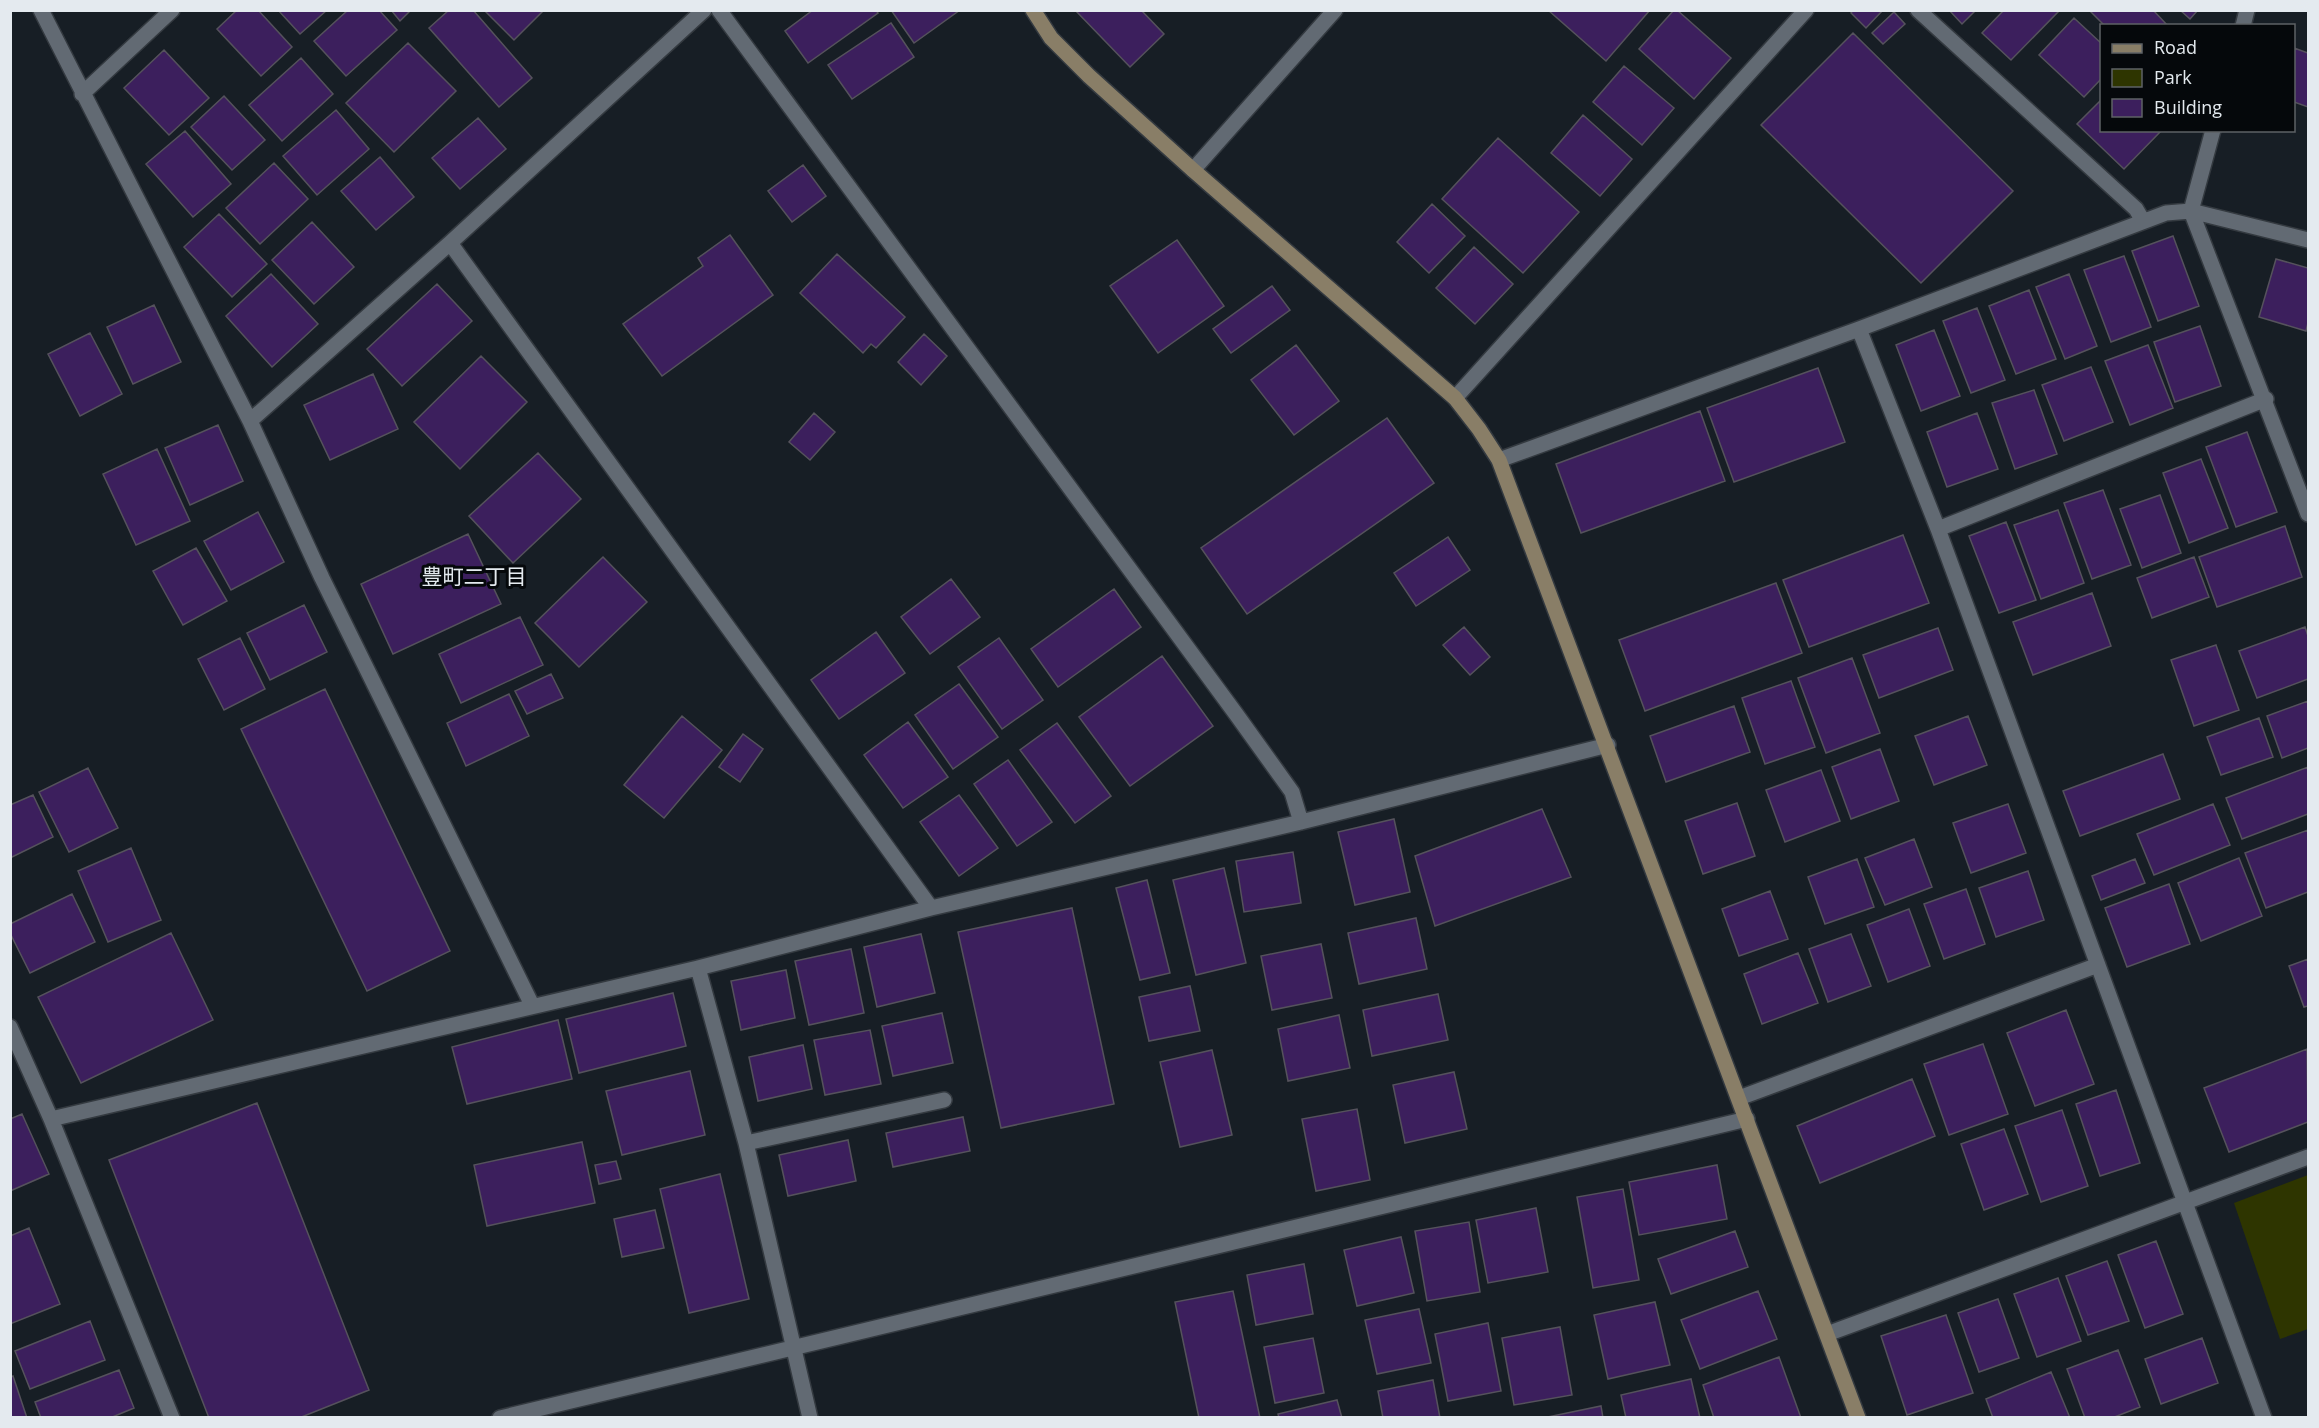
<svg xmlns="http://www.w3.org/2000/svg" width="2319" height="1428" viewBox="0 0 2319 1428" font-family="'Open Sans','Noto Sans JP',sans-serif">
<rect width="100%" height="100%" fill="#171e25"/>
<path fill="#2e3500" d="M 2308,1175 L 2308,1329 L 2280,1339 L 2234,1203 Z"/>
<path fill="#3c1f5d" stroke="#55525c" stroke-width="1.5" d="M 237,10 L 258,10 L 292,47 L 261,76 L 217,29 Z
M 278,10 L 327,10 L 300,34 Z
M 348,10 L 379,10 L 397,30 L 346,76 L 314,41 Z
M 391,10 L 411,10 L 400,21 Z
M 449,10 L 473,10 L 532,78 L 499,107 L 429,28 Z
M 484,10 L 544,10 L 514,40 Z
M 813,10 L 876,10 L 878,13 L 808,63 L 785,31 Z
M 891,10 L 960,10 L 914,43 Z
M 1075,10 L 1141,10 L 1164,34 L 1130,67 Z
M 1548,10 L 1650,10 L 1606,61 Z
M 1674,10 L 1677,10 L 1731,58 L 1694,99 L 1639,49 Z
M 1853,10 L 1883,10 L 1866,28 L 1851,13 Z
M 1949,10 L 1976,10 L 1962,24 Z
M 2004,10 L 2056,10 L 2058,12 L 2011,60 L 1982,33 Z
M 2089,10 L 2153,10 L 2168,26 L 2105,26 Z
M 2180,10 L 2198,10 L 2190,19 Z
M 1894,12 L 1905,24 L 1883,44 L 1872,33 Z
M 2074,18 L 2102,44 L 2102,78 L 2084,97 L 2039,55 Z
M 891,23 L 914,57 L 852,99 L 828,65 Z
M 1853,33 L 2013,191 L 1921,283 L 1761,125 Z
M 408,43 L 456,91 L 394,152 L 346,103 Z
M 2294,48 L 2308,53 L 2308,107 L 2294,102 Z
M 164,50 L 209,98 L 169,135 L 124,88 Z
M 301,58 L 333,94 L 282,141 L 249,105 Z
M 1624,66 L 1674,108 L 1642,145 L 1593,102 Z
M 224,96 L 265,140 L 232,170 L 191,127 Z
M 2102,99 L 2102,130 L 2162,130 L 2124,169 L 2077,124 Z
M 336,110 L 369,149 L 317,195 L 283,156 Z
M 1583,115 L 1632,159 L 1600,196 L 1551,153 Z
M 478,118 L 506,149 L 460,189 L 432,158 Z
M 185,131 L 231,184 L 193,217 L 146,164 Z
M 1498,138 L 1579,212 L 1523,273 L 1442,199 Z
M 380,157 L 414,197 L 376,230 L 341,191 Z
M 274,163 L 308,199 L 260,244 L 226,208 Z
M 803,165 L 826,196 L 792,222 L 768,191 Z
M 1432,204 L 1465,236 L 1429,273 L 1397,242 Z
M 219,214 L 267,264 L 232,297 L 184,247 Z
M 312,222 L 354,267 L 314,304 L 272,260 Z
M 730,235 L 773,295 L 662,376 L 623,324 L 703,266 L 698,258 Z
M 2173,236 L 2199,306 L 2158,321 L 2132,251 Z
M 1177,240 L 1224,306 L 1158,353 L 1110,286 Z
M 1474,247 L 1513,284 L 1475,324 L 1436,288 Z
M 837,254 L 905,317 L 876,348 L 871,344 L 863,353 L 800,293 Z
M 2124,256 L 2151,327 L 2111,342 L 2084,270 Z
M 2276,259 L 2308,268 L 2308,323 L 2306,331 L 2259,317 Z
M 271,274 L 318,324 L 272,367 L 226,316 Z
M 2069,274 L 2097,346 L 2065,359 L 2036,287 Z
M 437,284 L 472,321 L 402,386 L 367,349 Z
M 1272,286 L 1290,310 L 1231,353 L 1213,329 Z
M 2029,290 L 2056,359 L 2016,374 L 1989,306 Z
M 154,305 L 181,362 L 133,384 L 107,327 Z
M 1977,308 L 2005,380 L 1971,393 L 1943,321 Z
M 2200,326 L 2221,386 L 2175,402 L 2154,342 Z
M 1934,330 L 1960,396 L 1921,411 L 1896,345 Z
M 90,333 L 122,394 L 80,416 L 48,354 Z
M 924,334 L 947,356 L 921,385 L 898,362 Z
M 1296,345 L 1339,401 L 1294,435 L 1251,380 Z
M 2148,345 L 2173,408 L 2130,425 L 2105,361 Z
M 481,356 L 527,402 L 460,469 L 414,422 Z
M 2091,367 L 2113,422 L 2064,441 L 2042,385 Z
M 1818,368 L 1845,442 L 1734,482 L 1707,408 Z
M 373,374 L 398,429 L 330,460 L 304,405 Z
M 2034,390 L 2057,454 L 2015,469 L 1992,403 Z
M 1700,411 L 1725,481 L 1581,533 L 1556,464 Z
M 814,413 L 835,432 L 810,460 L 789,442 Z
M 1977,413 L 1998,469 L 1947,487 L 1927,432 Z
M 1387,418 L 1434,483 L 1247,614 L 1201,548 Z
M 218,425 L 243,481 L 190,505 L 165,448 Z
M 2247,432 L 2277,512 L 2236,527 L 2206,447 Z
M 157,449 L 190,521 L 136,545 L 103,474 Z
M 538,453 L 581,499 L 513,563 L 469,516 Z
M 2201,459 L 2228,528 L 2189,543 L 2163,473 Z
M 2103,490 L 2131,565 L 2092,579 L 2064,503 Z
M 2160,495 L 2181,553 L 2142,568 L 2120,509 Z
M 2058,510 L 2084,583 L 2041,599 L 2014,525 Z
M 258,512 L 284,562 L 231,590 L 204,541 Z
M 2006,522 L 2036,600 L 1999,613 L 1969,536 Z
M 2285,526 L 2302,577 L 2217,607 L 2199,557 Z
M 468,534 L 501,604 L 393,654 L 361,584 Z
M 1903,535 L 1929,603 L 1809,647 L 1783,580 Z
M 1448,537 L 1470,570 L 1416,606 L 1394,573 Z
M 196,548 L 227,601 L 183,625 L 153,571 Z
M 603,557 L 647,602 L 579,667 L 535,623 Z
M 2194,557 L 2209,597 L 2152,618 L 2137,578 Z
M 951,579 L 980,617 L 930,654 L 901,617 Z
M 1776,583 L 1802,653 L 1645,711 L 1619,640 Z
M 1114,589 L 1141,627 L 1058,687 L 1031,649 Z
M 2092,593 L 2111,646 L 2033,675 L 2013,622 Z
M 304,605 L 327,652 L 270,680 L 247,633 Z
M 520,617 L 543,665 L 461,703 L 439,654 Z
M 1464,627 L 1490,657 L 1470,675 L 1443,645 Z
M 2305,627 L 2308,636 L 2308,679 L 2257,698 L 2239,651 Z
M 1938,628 L 1953,670 L 1879,698 L 1863,655 Z
M 876,632 L 905,673 L 839,719 L 811,680 Z
M 240,638 L 265,689 L 224,710 L 198,659 Z
M 999,638 L 1043,700 L 1002,729 L 958,667 Z
M 2216,645 L 2239,710 L 2194,726 L 2171,660 Z
M 1162,656 L 1213,726 L 1130,786 L 1079,717 Z
M 1852,658 L 1880,733 L 1826,753 L 1798,678 Z
M 551,674 L 563,698 L 527,714 L 515,691 Z
M 1791,681 L 1815,747 L 1765,764 L 1742,698 Z
M 959,684 L 998,737 L 953,769 L 915,715 Z
M 325,689 L 450,951 L 367,991 L 241,729 Z
M 509,694 L 529,736 L 466,766 L 447,723 Z
M 2308,701 L 2308,748 L 2282,758 L 2267,716 Z
M 1734,706 L 1750,752 L 1666,782 L 1650,736 Z
M 682,716 L 722,750 L 664,818 L 624,785 Z
M 1968,716 L 1987,765 L 1934,785 L 1915,736 Z
M 2259,718 L 2273,757 L 2221,775 L 2207,737 Z
M 908,722 L 948,777 L 903,808 L 864,755 Z
M 1057,723 L 1111,796 L 1075,823 L 1020,750 Z
M 743,734 L 763,749 L 740,782 L 719,767 Z
M 1880,749 L 1899,801 L 1851,819 L 1832,767 Z
M 2163,754 L 2180,799 L 2080,836 L 2063,791 Z
M 1008,760 L 1052,822 L 1017,846 L 974,784 Z
M 2308,767 L 2308,814 L 2242,839 L 2226,798 Z
M 88,768 L 118,828 L 69,852 L 39,792 Z
M 1821,770 L 1840,821 L 1785,842 L 1766,790 Z
M 33,795 L 53,837 L 10,858 L 10,805 Z
M 959,795 L 998,848 L 959,876 L 920,822 Z
M 1737,803 L 1755,856 L 1703,874 L 1685,821 Z
M 2008,804 L 2026,853 L 1971,873 L 1953,823 Z
M 2213,804 L 2230,845 L 2154,875 L 2137,834 Z
M 1542,809 L 1571,877 L 1435,926 L 1415,856 Z
M 1394,819 L 1410,892 L 1355,905 L 1338,832 Z
M 2308,830 L 2308,892 L 2266,908 L 2245,853 Z
M 1914,839 L 1932,887 L 1885,905 L 1865,858 Z
M 131,848 L 161,920 L 108,942 L 78,871 Z
M 1293,852 L 1301,903 L 1244,912 L 1236,861 Z
M 2239,858 L 2262,916 L 2201,941 L 2178,883 Z
M 1857,859 L 1874,907 L 1825,924 L 1808,877 Z
M 2135,859 L 2145,883 L 2101,900 L 2092,876 Z
M 1224,868 L 1246,963 L 1196,975 L 1173,880 Z
M 2028,871 L 2044,920 L 1996,937 L 1979,888 Z
M 1147,880 L 1170,973 L 1140,980 L 1116,888 Z
M 2169,884 L 2190,944 L 2127,967 L 2105,908 Z
M 1966,889 L 1985,944 L 1944,959 L 1924,904 Z
M 1770,891 L 1788,939 L 1739,956 L 1722,909 Z
M 72,894 L 95,942 L 30,973 L 10,933 L 10,924 Z
M 1072,908 L 1114,1104 L 1001,1128 L 958,932 Z
M 1909,909 L 1930,966 L 1888,982 L 1867,925 Z
M 1416,918 L 1427,969 L 1359,984 L 1348,933 Z
M 171,933 L 213,1020 L 81,1083 L 38,997 Z
M 921,934 L 935,993 L 877,1007 L 864,947 Z
M 1851,934 L 1871,986 L 1828,1002 L 1809,949 Z
M 1321,944 L 1332,998 L 1272,1010 L 1261,956 Z
M 851,949 L 864,1013 L 809,1025 L 795,961 Z
M 1798,953 L 1818,1003 L 1762,1024 L 1744,974 Z
M 2308,959 L 2308,1006 L 2304,1007 L 2289,966 Z
M 786,970 L 795,1018 L 741,1030 L 731,981 Z
M 1190,986 L 1200,1031 L 1149,1041 L 1139,997 Z
M 673,993 L 686,1046 L 579,1073 L 566,1019 Z
M 1438,994 L 1448,1040 L 1372,1056 L 1363,1010 Z
M 2066,1010 L 2094,1084 L 2035,1106 L 2007,1033 Z
M 942,1013 L 953,1063 L 893,1076 L 882,1026 Z
M 1339,1015 L 1350,1068 L 1288,1081 L 1278,1029 Z
M 558,1020 L 572,1079 L 467,1104 L 452,1047 Z
M 870,1030 L 881,1084 L 825,1095 L 814,1040 Z
M 1983,1044 L 2008,1114 L 1949,1135 L 1924,1064 Z
M 803,1045 L 812,1089 L 758,1101 L 749,1057 Z
M 2307,1049 L 2308,1122 L 2229,1152 L 2204,1088 Z
M 1212,1050 L 1232,1135 L 1180,1147 L 1160,1062 Z
M 690,1071 L 705,1135 L 622,1155 L 606,1091 Z
M 1454,1072 L 1467,1129 L 1405,1143 L 1393,1085 Z
M 1912,1079 L 1935,1136 L 1820,1183 L 1797,1126 Z
M 2116,1090 L 2140,1163 L 2100,1176 L 2076,1104 Z
M 257,1103 L 369,1390 L 299,1418 L 209,1418 L 109,1160 Z
M 1357,1109 L 1370,1180 L 1316,1191 L 1302,1119 Z
M 2062,1110 L 2088,1186 L 2041,1202 L 2015,1126 Z
M 22,1114 L 49,1174 L 10,1191 L 10,1119 Z
M 963,1117 L 970,1151 L 893,1167 L 886,1133 Z
M 2004,1129 L 2028,1194 L 1984,1210 L 1961,1144 Z
M 848,1140 L 856,1181 L 788,1196 L 779,1155 Z
M 582,1142 L 595,1203 L 487,1226 L 474,1165 Z
M 616,1161 L 621,1179 L 599,1184 L 595,1165 Z
M 1717,1165 L 1727,1219 L 1639,1235 L 1629,1182 Z
M 720,1174 L 749,1299 L 689,1313 L 660,1189 Z
M 1623,1189 L 1639,1280 L 1593,1288 L 1577,1197 Z
M 1536,1208 L 1548,1272 L 1488,1283 L 1476,1220 Z
M 655,1210 L 664,1248 L 622,1257 L 614,1219 Z
M 1469,1222 L 1480,1292 L 1427,1301 L 1415,1231 Z
M 29,1228 L 60,1304 L 10,1324 L 10,1236 Z
M 1735,1231 L 1748,1267 L 1671,1294 L 1658,1259 Z
M 1401,1237 L 1414,1293 L 1357,1306 L 1344,1250 Z
M 2156,1241 L 2183,1314 L 2145,1328 L 2118,1255 Z
M 2107,1261 L 2129,1321 L 2088,1335 L 2066,1276 Z
M 1304,1264 L 1313,1314 L 1256,1325 L 1247,1275 Z
M 2058,1278 L 2081,1341 L 2037,1357 L 2014,1294 Z
M 1233,1291 L 1260,1418 L 1199,1418 L 1175,1302 Z
M 1758,1291 L 1777,1339 L 1700,1369 L 1681,1320 Z
M 1998,1299 L 2019,1358 L 1979,1372 L 1958,1313 Z
M 1655,1302 L 1670,1365 L 1608,1379 L 1594,1315 Z
M 1419,1309 L 1431,1363 L 1377,1374 L 1365,1320 Z
M 1946,1315 L 1973,1393 L 1907,1415 L 1881,1336 Z
M 90,1321 L 105,1360 L 30,1389 L 15,1351 Z
M 1488,1323 L 1501,1391 L 1448,1401 L 1435,1334 Z
M 1560,1327 L 1572,1395 L 1514,1405 L 1502,1338 Z
M 1313,1338 L 1324,1393 L 1275,1403 L 1264,1347 Z
M 2202,1338 L 2218,1383 L 2161,1404 L 2145,1359 Z
M 2118,1350 L 2140,1407 L 2112,1418 L 2085,1418 L 2067,1369 Z
M 1779,1357 L 1801,1418 L 1714,1418 L 1703,1385 Z
M 119,1370 L 134,1408 L 110,1418 L 41,1418 L 35,1402 Z
M 2051,1372 L 2070,1418 L 1993,1418 L 1986,1399 Z
M 13,1376 L 27,1418 L 10,1418 L 10,1377 Z
M 1691,1379 L 1700,1418 L 1626,1418 L 1621,1395 Z
M 1433,1380 L 1440,1418 L 1383,1418 L 1378,1391 Z
M 1337,1400 L 1342,1418 L 1279,1418 L 1278,1414 Z
M 1601,1406 L 1603,1418 L 1543,1418 Z"/>
<g fill="none" stroke-linecap="round" stroke-linejoin="round">
<g stroke="#343a40" stroke-width="18">
<path id="street" d="M 41,10 L 250,421 L 322,578 L 532,1005
M 719,10 L 1236,714 L 1292,792 L 1301,822
M 1918,10 L 2136,209 L 2143,221
M 2243,26 L 2247,10
M 82,94 L 172,10
M 2213,130 L 2191,211 L 2308,514
M 1193,170 L 1335,10
M 450,243 L 931,908
M 1859,329 L 1938,529 L 2264,1418
M 1455,398 L 1806,10
M 250,421 L 450,243 L 704,10
M 1499,460 L 1859,329 L 2166,213 L 2191,211 L 2308,240
M 1938,529 L 2266,399
M 698,968 L 746,1143 L 810,1418
M 10,1027 L 51,1119 L 172,1418
M 1739,1098 L 2098,965
M 51,1119 L 698,968 L 931,908 L 1301,822 L 1608,745
M 746,1143 L 944,1100
M 1827,1334 L 2308,1157
M 500,1418 L 1747,1119"/>
</g>
<g stroke="#343a40" stroke-width="18">
<path id="secondary" d="M 1033,10 L 1051,38 L 1089,76 L 1193,170 L 1455,398 L 1479,429 L 1499,460 L 1858,1418"/>
</g>
<use href="#street" stroke="#626a73" stroke-width="15"/>
<use href="#secondary" stroke="#897e67" stroke-width="15"/>
</g>
<g text-anchor="middle" dominant-baseline="central" stroke-width="6" stroke-linejoin="round" paint-order="stroke">
<g font-size="21" fill="#e4eaef" stroke="#05080b">
<text x="474" y="576">豊町二丁目</text>
</g>
</g>
<rect width="2319" height="1428" fill="none" stroke="#e4eaef" stroke-width="24"/>
<rect x="2100" y="24" width="195" height="108" fill="#05080b" stroke="#5e6266" stroke-width="1.5"/>
<rect x="2112" y="44" width="30" height="9" fill="#897e67" stroke="#5e6266" stroke-width="1.5"/>
<text x="2154" y="54" font-size="18" fill="#e4eaef">Road</text>
<rect x="2112" y="69" width="30" height="18" fill="#2e3500" stroke="#5e6266" stroke-width="1.5"/>
<text x="2154" y="84" font-size="18" fill="#e4eaef">Park</text>
<rect x="2112" y="99" width="30" height="18" fill="#3c1f5d" stroke="#5e6266" stroke-width="1.5"/>
<text x="2154" y="114" font-size="18" fill="#e4eaef">Building</text>
</svg>
